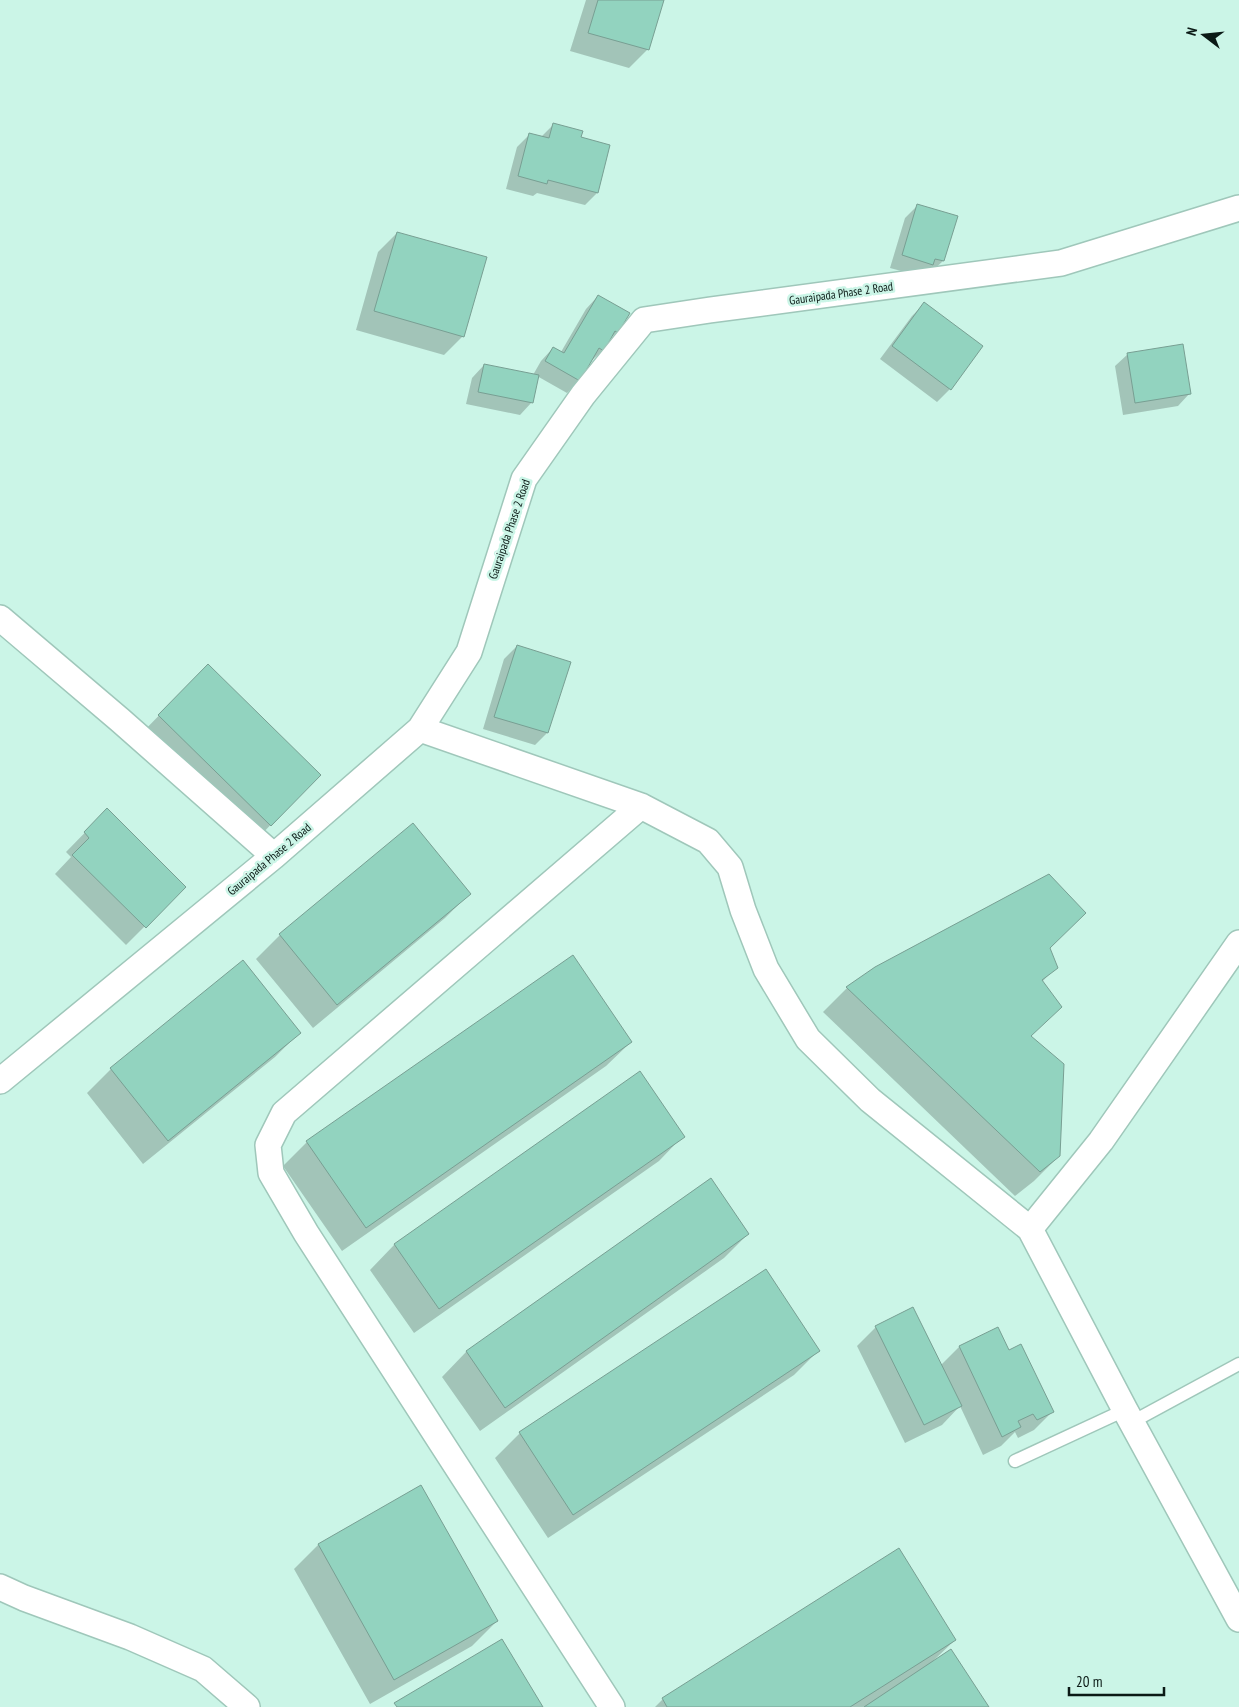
<svg xmlns="http://www.w3.org/2000/svg" width="1239" height="1707" viewBox="0 0 1239 1707" font-family="'PT Sans Narrow',sans-serif">
<rect width="100%" height="100%" fill="#cbf5e7"/>
<path fill="#0003" d="M 586,0 L 662,0 L 647,50 L 629,68 L 570,51 Z
M 553,125 L 580,138 L 609,146 L 597,193 L 585,205 L 537,193 L 533,196 L 506,189 L 517,147 L 530,134 L 541,137 Z
M 918,205 L 943,261 L 930,273 L 920,276 L 890,268 L 905,218 Z
M 397,233 L 463,336 L 444,355 L 356,330 L 378,252 Z
M 598,296 L 617,332 L 608,341 L 603,350 L 590,362 L 579,380 L 567,393 L 537,376 L 532,402 L 520,415 L 466,404 L 472,378 L 484,365 L 533,375 L 541,361 L 553,348 L 561,352 L 586,309 Z
M 924,304 L 981,346 L 950,389 L 937,402 L 880,359 L 912,316 Z
M 1128,354 L 1190,393 L 1178,406 L 1123,415 L 1115,366 Z
M 517,646 L 547,733 L 535,745 L 483,729 L 504,659 Z
M 208,665 L 319,775 L 252,844 L 140,735 Z
M 107,810 L 184,887 L 126,945 L 55,874 L 71,857 L 66,852 Z
M 469,894 L 445,918 L 313,1028 L 256,959 L 280,935 Z
M 1049,948 L 1056,967 L 1042,982 L 1030,1036 L 1059,1156 L 1034,1181 L 1015,1196 L 823,1012 L 847,988 L 875,968 Z
M 299,1033 L 275,1057 L 143,1164 L 87,1093 L 111,1069 Z
M 631,1042 L 606,1066 L 342,1251 L 283,1166 L 307,1142 Z
M 640,1073 L 683,1136 L 659,1161 L 414,1333 L 370,1270 L 394,1245 Z
M 710,1179 L 748,1234 L 724,1258 L 480,1431 L 442,1377 L 466,1352 Z
M 765,1270 L 818,1351 L 794,1375 L 548,1538 L 495,1458 L 520,1433 Z
M 876,1327 L 941,1365 L 959,1347 L 997,1329 L 1008,1352 L 1052,1412 L 1034,1430 L 1018,1438 L 1015,1432 L 1001,1446 L 983,1455 L 960,1406 L 942,1425 L 905,1443 L 857,1346 Z
M 421,1486 L 497,1621 L 472,1646 L 370,1704 L 294,1569 L 318,1545 Z
M 955,1640 L 932,1662 L 988,1707 L 655,1707 L 663,1699 Z"/>
<path fill="#92d3bf" stroke="#789f93" d="M 598,0 L 664,0 L 649,50 L 588,33 Z
M 553,123 L 583,131 L 581,137 L 610,145 L 598,193 L 548,180 L 547,184 L 518,176 L 529,133 L 549,138 Z
M 917,204 L 958,216 L 944,261 L 935,259 L 933,265 L 902,255 Z
M 397,232 L 487,257 L 464,337 L 374,311 Z
M 598,295 L 630,313 L 618,333 L 615,331 L 604,351 L 599,348 L 580,381 L 545,361 L 553,347 L 564,353 Z
M 924,302 L 983,346 L 951,390 L 892,346 Z
M 1183,344 L 1191,394 L 1135,403 L 1127,353 Z
M 484,364 L 539,375 L 533,403 L 478,392 Z
M 517,645 L 571,662 L 548,733 L 494,717 Z
M 208,664 L 321,775 L 271,826 L 158,715 Z
M 107,808 L 186,887 L 146,928 L 72,855 L 89,838 L 84,832 Z
M 413,823 L 471,894 L 337,1005 L 279,934 Z
M 1049,874 L 1086,913 L 1050,948 L 1058,968 L 1042,980 L 1062,1007 L 1031,1036 L 1064,1064 L 1060,1156 L 1040,1172 L 846,987 L 875,967 Z
M 573,955 L 632,1042 L 366,1228 L 306,1141 Z
M 243,960 L 301,1033 L 168,1141 L 110,1068 Z
M 640,1071 L 685,1137 L 439,1309 L 394,1244 Z
M 711,1178 L 749,1234 L 505,1408 L 466,1351 Z
M 766,1269 L 820,1351 L 573,1515 L 519,1432 Z
M 913,1307 L 962,1406 L 924,1425 L 875,1326 Z
M 998,1327 L 1009,1350 L 1021,1344 L 1054,1412 L 1037,1420 L 1033,1414 L 1018,1421 L 1021,1427 L 1002,1437 L 959,1346 Z
M 421,1485 L 498,1621 L 394,1680 L 318,1544 Z
M 899,1548 L 956,1640 L 850,1707 L 667,1707 L 662,1698 Z
M 502,1639 L 543,1707 L 397,1707 L 394,1703 Z
M 951,1649 L 989,1707 L 864,1707 Z"/>
<g fill="none" stroke-linecap="round" stroke-linejoin="round">
<g stroke="#9fc7ba" stroke-width="15">
<path id="lane" d="M 1132,1422 L 1239,1364
M 1015,1461 L 1125,1410"/>
</g>
<g stroke="#9fc7ba" stroke-width="28">
<path id="street" d="M 0,618 L 120,720 L 274,856
M 420,729 L 641,806 L 708,841 L 730,867 L 743,910 L 766,969 L 808,1039 L 870,1100 L 1030,1229 L 1125,1410 L 1239,1619
M 0,1081 L 274,856 L 420,729 L 469,652 L 524,479 L 583,395 L 644,320 L 710,310 L 1061,263 L 1239,208
M 1030,1229 L 1101,1141 L 1239,943
M 0,1587 L 24,1598 L 130,1637 L 203,1669 L 247,1707
M 612,1707 L 306,1233 L 271,1173 L 268,1145 L 284,1113 L 641,806"/>
</g>
<use href="#lane" stroke="#fff" stroke-width="12"/>
<use href="#street" stroke="#fff" stroke-width="25"/>
</g>
<g text-anchor="middle" dominant-baseline="central" stroke-width="5" stroke-linejoin="round" paint-order="stroke">
<g font-size="12" fill="#0b1a16" stroke="#cbf5e7">
<text transform="translate(841 293) rotate(-8)">Gauraipada Phase 2 Road</text>
<text transform="translate(509 529) rotate(-71)">Gauraipada Phase 2 Road</text>
<text transform="translate(269 859) rotate(-40)">Gauraipada Phase 2 Road</text>
</g>
</g>
<g transform="translate(1204 35) rotate(286)" stroke="#cbf5e7" stroke-width="4" paint-order="stroke">
<path d="M0-4L9 19L0 12L-9 19Z" fill="#0b1a16"/>
<text y="-8" font-size="14" font-weight="bold" text-anchor="middle" fill="#0b1a16">N</text>
</g>
<path d="M1069 1687v8h95v-8" fill="none" stroke="#0b1a16" stroke-width="2.5"/>
<text x="1076" y="1687" font-size="15" fill="#0b1a16" stroke="#cbf5e7" stroke-width="4" paint-order="stroke">20 m</text>
</svg>
